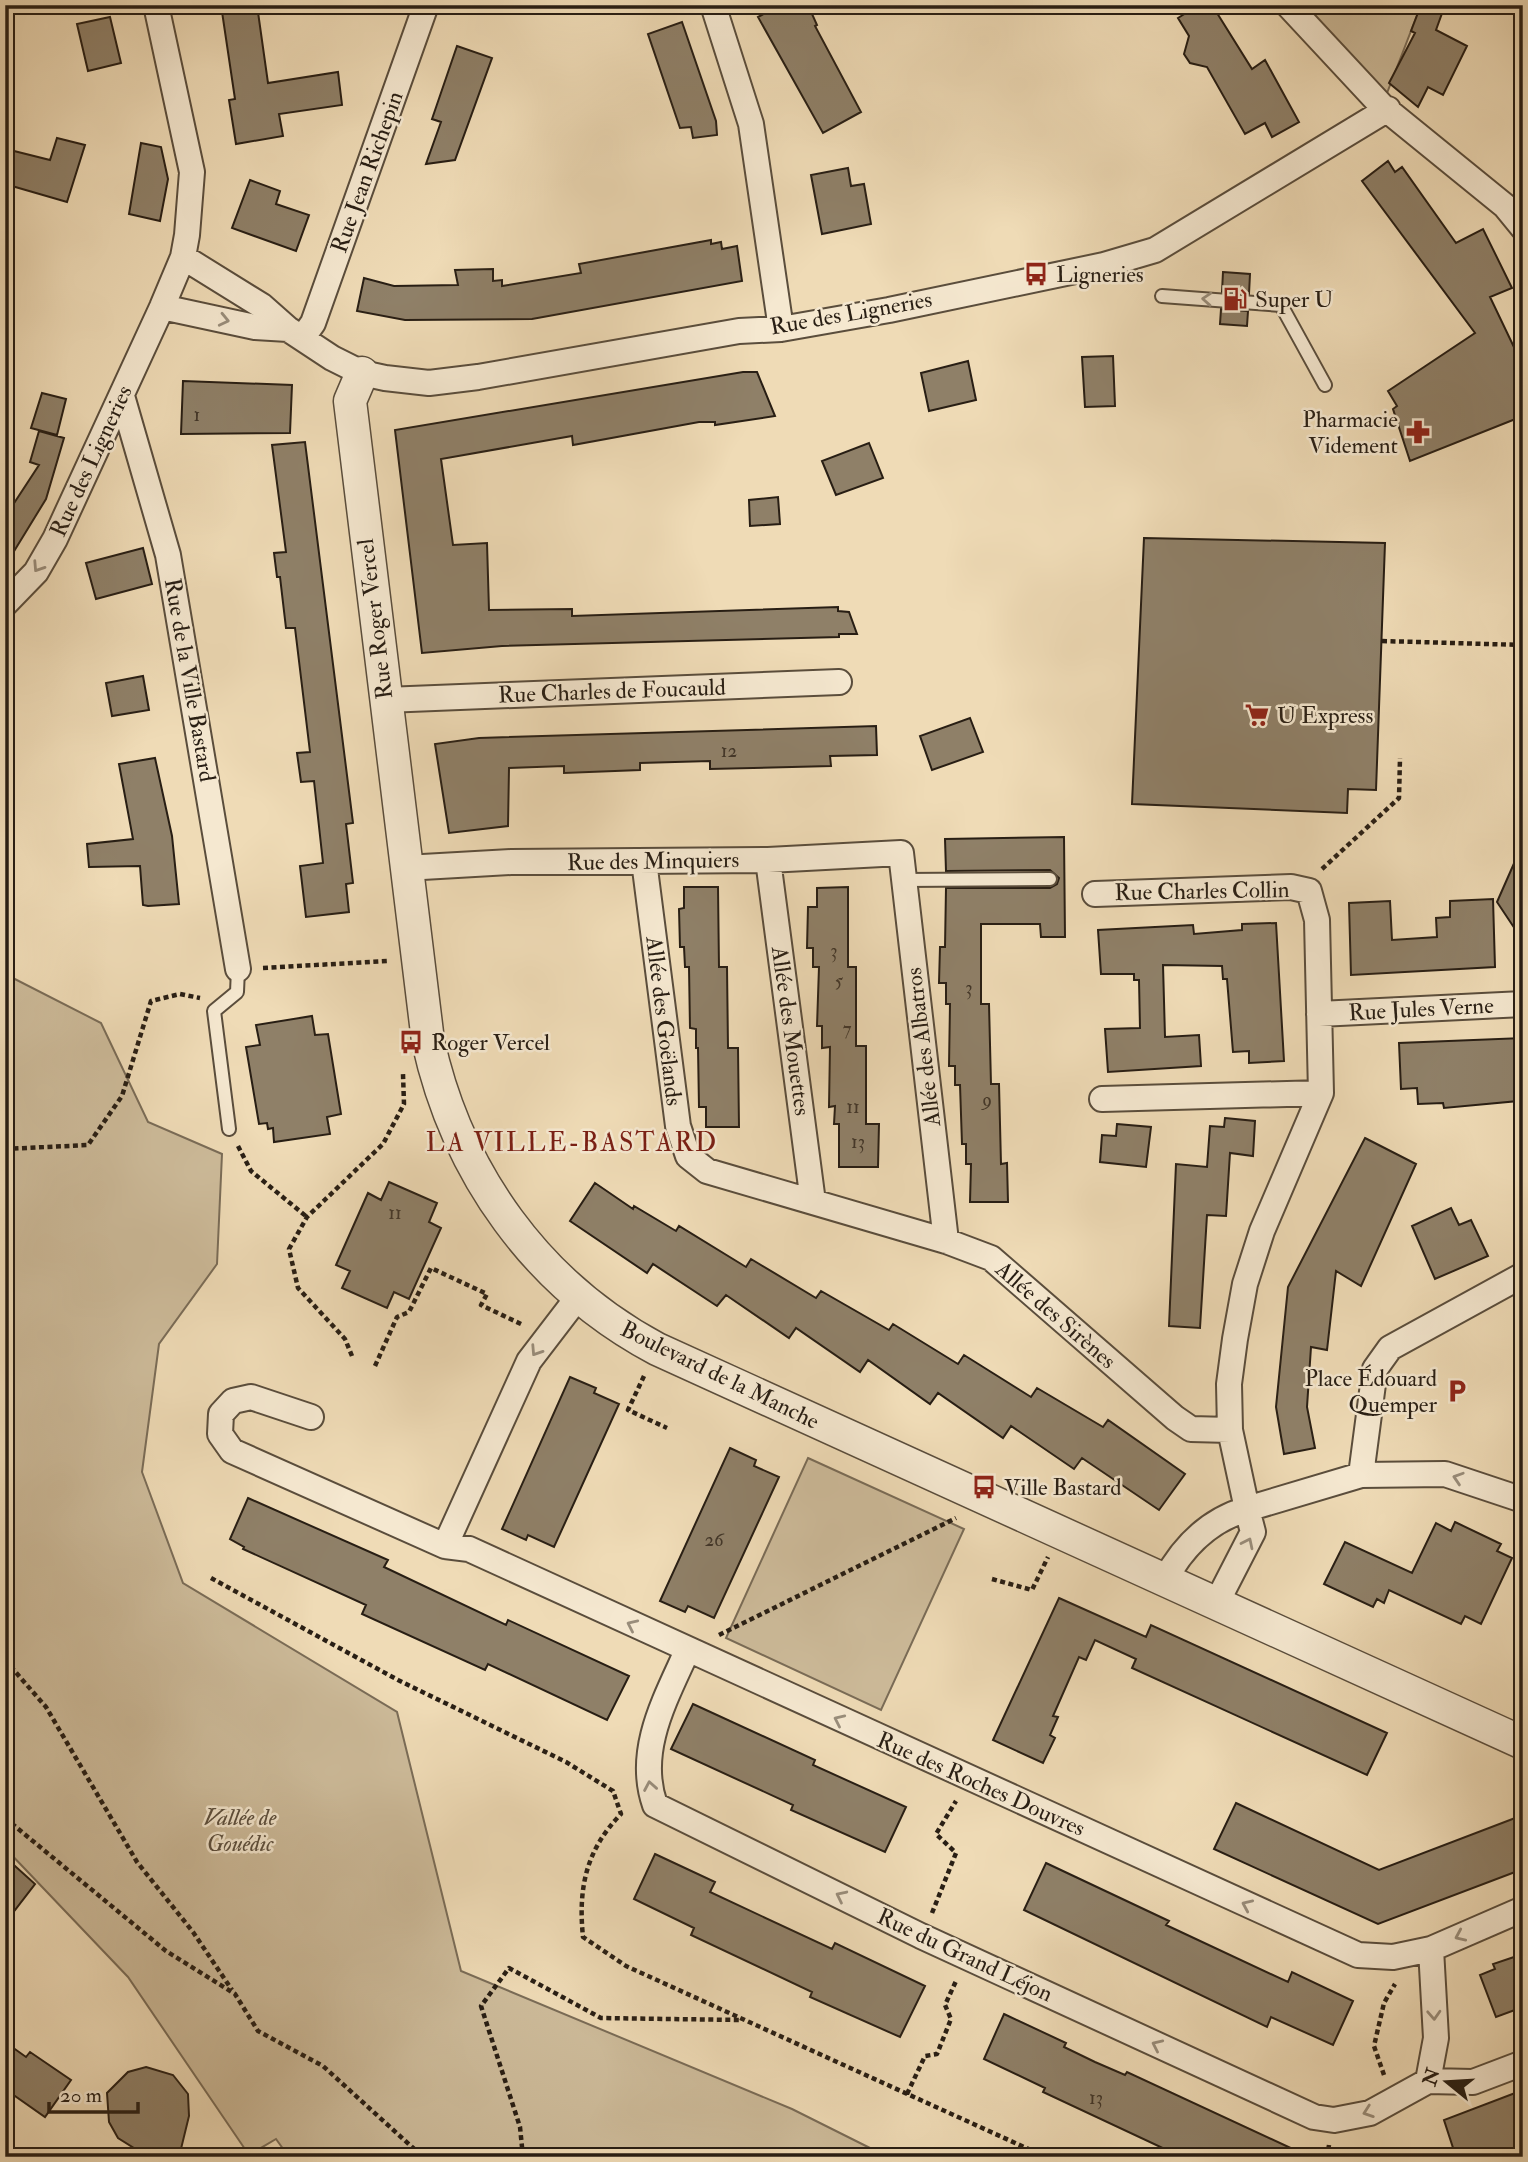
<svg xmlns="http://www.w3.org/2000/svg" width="1528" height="2162" viewBox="0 0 1528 2162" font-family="'IM FELL Double Pica',serif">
<rect width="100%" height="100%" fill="#efdbb6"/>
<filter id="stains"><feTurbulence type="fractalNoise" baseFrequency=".00286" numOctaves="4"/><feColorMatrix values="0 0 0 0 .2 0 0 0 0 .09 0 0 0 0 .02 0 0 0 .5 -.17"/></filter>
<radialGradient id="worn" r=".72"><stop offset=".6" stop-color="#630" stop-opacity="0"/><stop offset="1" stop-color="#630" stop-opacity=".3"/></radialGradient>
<path fill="#cdbb9a" stroke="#7a6c57" stroke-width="2" d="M 1286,5 L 1421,5 L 1382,106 Z
M 5,974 L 101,1023 L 148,1122 L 222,1154 L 217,1264 L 159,1344 L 142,1472 L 183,1583 L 397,1712 L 461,1971 L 792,2109 L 888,2157 L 289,2157 L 276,2139 L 249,2155 L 128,1977 L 5,1848 Z
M 808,1458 L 964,1529 L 881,1710 L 726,1638 Z"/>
<path fill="#8f8068" stroke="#281e14" stroke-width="2" d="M 221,5 L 257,5 L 268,83 L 338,72 L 342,105 L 279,114 L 283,136 L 236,144 L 229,100 L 235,99 Z
M 781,5 L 808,5 L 817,25 L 815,26 L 861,112 L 823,133 L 758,17 Z
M 1199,5 L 1212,5 L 1252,69 L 1265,60 L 1299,122 L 1272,137 L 1265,123 L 1245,134 L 1207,67 L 1190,63 L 1184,54 L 1189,36 L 1178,18 Z
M 1421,5 L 1445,5 L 1436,30 L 1467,46 L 1443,95 L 1428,87 L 1418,107 L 1389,83 L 1415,33 L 1411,31 Z
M 110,17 L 121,63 L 88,71 L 77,24 Z
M 682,22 L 716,121 L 717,135 L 693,138 L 691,127 L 680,128 L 648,34 Z
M 457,46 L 492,58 L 455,160 L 426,164 L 441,122 L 432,119 Z
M 57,138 L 85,145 L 67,202 L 5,184 L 14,151 L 50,160 Z
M 141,143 L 161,147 L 168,179 L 160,221 L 129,214 Z
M 1388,161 L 1395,172 L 1402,167 L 1456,243 L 1483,229 L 1512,288 L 1490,297 L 1523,366 L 1523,382 L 1515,386 L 1523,402 L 1523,416 L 1410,461 L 1393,409 L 1397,406 L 1388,391 L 1475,333 L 1362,181 Z
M 848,168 L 851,186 L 864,184 L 871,224 L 822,234 L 811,175 Z
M 250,180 L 280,191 L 276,204 L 309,215 L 296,251 L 232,228 Z
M 711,240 L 711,244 L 721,242 L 722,249 L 737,246 L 742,281 L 532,319 L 405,320 L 357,311 L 364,278 L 394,286 L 458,285 L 455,270 L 493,269 L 493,281 L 502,280 L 502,286 L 581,273 L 579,264 Z
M 1223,272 L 1250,274 L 1249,294 L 1222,292 Z
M 1221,309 L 1248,311 L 1247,326 L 1220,324 Z
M 1113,356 L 1115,406 L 1085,407 L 1082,357 Z
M 968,361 L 976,400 L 929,411 L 921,373 Z
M 743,372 L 757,372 L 775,416 L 715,425 L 715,422 L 699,422 L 573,445 L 572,436 L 441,459 L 453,545 L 487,543 L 489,610 L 572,609 L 572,616 L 838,607 L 838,611 L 849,612 L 857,634 L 839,634 L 839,637 L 502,646 L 422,653 L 395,430 Z
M 183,381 L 292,385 L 290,433 L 181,434 Z
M 42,393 L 66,399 L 57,435 L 31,428 Z
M 39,431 L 64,438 L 46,499 L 5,566 L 5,517 L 39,465 L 30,462 Z
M 305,442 L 353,823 L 346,824 L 353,883 L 346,884 L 349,912 L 306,917 L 300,866 L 323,863 L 314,781 L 301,782 L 297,753 L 310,752 L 295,628 L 286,628 L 280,577 L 277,577 L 274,553 L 286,552 L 272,445 Z
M 869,443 L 883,478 L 836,495 L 822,461 Z
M 778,497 L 780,524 L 750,526 L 749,500 Z
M 1144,538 L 1385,543 L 1376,790 L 1348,789 L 1347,813 L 1132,804 Z
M 143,548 L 152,584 L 96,599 L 86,563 Z
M 143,676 L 149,710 L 112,716 L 106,683 Z
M 970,718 L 983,752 L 932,770 L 920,736 Z
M 876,726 L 877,755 L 830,756 L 831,766 L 710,769 L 710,761 L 640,763 L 640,770 L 564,773 L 564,766 L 509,768 L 508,826 L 449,833 L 435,744 L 479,738 Z
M 155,758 L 172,836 L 179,904 L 148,906 L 143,905 L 140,866 L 89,867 L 87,844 L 133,839 L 119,764 Z
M 1064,837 L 1065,937 L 1041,937 L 1040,924 L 981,924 L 981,1004 L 989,1004 L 991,1084 L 999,1084 L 1001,1164 L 1007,1163 L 1008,1202 L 970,1202 L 971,1164 L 966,1164 L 966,1144 L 962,1144 L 960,1085 L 955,1085 L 955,1066 L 949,1066 L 950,1004 L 946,1004 L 946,983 L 939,983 L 940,947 L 945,947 L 946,888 L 1050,888 L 1057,884 L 1059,878 L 1050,870 L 946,871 L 945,839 Z
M 1523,843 L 1523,941 L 1497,902 Z
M 684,887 L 718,887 L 719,967 L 727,967 L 728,1048 L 738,1048 L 739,1127 L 706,1127 L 706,1107 L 699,1107 L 698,1048 L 696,1048 L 696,1029 L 690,1028 L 689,967 L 685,967 L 684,947 L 680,947 L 679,909 L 684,908 Z
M 848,887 L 848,967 L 856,967 L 856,1046 L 866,1046 L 866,1124 L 879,1124 L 878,1167 L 839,1167 L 839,1124 L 834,1124 L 835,1106 L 829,1107 L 830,1047 L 822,1048 L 822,1026 L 817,1026 L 819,967 L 813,967 L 813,948 L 807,948 L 808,907 L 817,907 L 817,888 Z
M 1493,899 L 1495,967 L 1351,975 L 1349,903 L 1390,901 L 1392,940 L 1437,937 L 1436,918 L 1450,917 L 1450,901 Z
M 1276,923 L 1284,1061 L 1249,1063 L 1249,1051 L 1233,1052 L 1227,979 L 1223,979 L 1222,966 L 1163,965 L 1165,1037 L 1199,1035 L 1201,1066 L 1108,1072 L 1105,1029 L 1140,1028 L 1139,980 L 1134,980 L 1134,974 L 1101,974 L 1098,930 L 1193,925 L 1194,934 L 1242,930 L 1242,924 Z
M 312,1016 L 315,1035 L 328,1034 L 341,1114 L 327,1117 L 330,1134 L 274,1142 L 273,1128 L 268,1129 L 267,1123 L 259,1124 L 246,1047 L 260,1045 L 256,1025 Z
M 1523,1038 L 1523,1083 L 1517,1084 L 1518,1101 L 1444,1108 L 1443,1103 L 1418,1104 L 1417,1088 L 1401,1089 L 1399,1043 Z
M 1225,1118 L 1255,1121 L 1253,1156 L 1230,1153 L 1226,1216 L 1207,1215 L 1200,1328 L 1169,1326 L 1176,1164 L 1207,1167 L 1210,1126 L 1224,1127 Z
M 1117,1124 L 1151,1127 L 1146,1167 L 1100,1162 L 1102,1135 L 1116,1136 Z
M 1365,1138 L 1416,1164 L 1361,1286 L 1336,1271 L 1327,1350 L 1311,1347 L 1307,1407 L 1315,1448 L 1284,1454 L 1276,1407 L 1288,1287 Z
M 389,1182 L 437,1203 L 429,1222 L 441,1228 L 409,1299 L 394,1292 L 387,1308 L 342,1288 L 350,1271 L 336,1265 L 368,1193 L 381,1200 Z
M 595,1183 L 633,1209 L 634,1206 L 676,1231 L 679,1226 L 746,1267 L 751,1259 L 816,1298 L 821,1291 L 889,1330 L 893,1324 L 958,1364 L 964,1355 L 1031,1397 L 1037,1388 L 1103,1427 L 1108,1420 L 1185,1474 L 1159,1510 L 1082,1458 L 1074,1469 L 1011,1426 L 1003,1438 L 938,1393 L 930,1404 L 868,1360 L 860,1372 L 796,1328 L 789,1338 L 726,1295 L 717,1306 L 653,1264 L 647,1273 L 570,1221 Z
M 1451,1208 L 1459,1225 L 1471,1220 L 1488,1256 L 1435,1279 L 1412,1226 Z
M 570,1377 L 596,1388 L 594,1393 L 619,1404 L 554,1547 L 528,1535 L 526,1540 L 502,1529 Z
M 730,1448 L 756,1460 L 754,1466 L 779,1477 L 714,1618 L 688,1606 L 685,1612 L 660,1601 Z
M 248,1498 L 388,1560 L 384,1567 L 506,1625 L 508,1620 L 629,1676 L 607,1720 L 488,1664 L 485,1670 L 362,1614 L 366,1605 L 243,1549 L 244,1547 L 230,1539 Z
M 1455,1522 L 1501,1544 L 1497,1551 L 1512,1558 L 1481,1624 L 1465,1616 L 1461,1624 L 1389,1590 L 1384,1603 L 1377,1599 L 1373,1607 L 1324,1584 L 1345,1542 L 1412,1573 L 1436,1523 L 1451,1531 Z
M 1059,1598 L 1146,1637 L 1151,1625 L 1387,1733 L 1367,1775 L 1132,1668 L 1136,1659 L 1095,1640 L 1086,1660 L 1079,1657 L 1053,1716 L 1058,1717 L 1050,1735 L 1055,1738 L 1043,1763 L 993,1740 Z
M 693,1704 L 815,1760 L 813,1765 L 906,1807 L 885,1852 L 791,1810 L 793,1805 L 671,1749 Z
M 1236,1803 L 1379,1870 L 1523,1815 L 1523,1869 L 1378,1924 L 1214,1849 Z
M 655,1854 L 715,1882 L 710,1892 L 832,1949 L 835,1943 L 925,1986 L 900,2037 L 810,1997 L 812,1992 L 691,1935 L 694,1928 L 634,1899 Z
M 5,1857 L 35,1884 L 5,1923 Z
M 1046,1863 L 1169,1921 L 1166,1925 L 1288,1982 L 1292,1972 L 1353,2001 L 1333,2045 L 1271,2017 L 1267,2027 L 1024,1910 Z
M 1523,1954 L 1523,2007 L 1496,2017 L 1480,1975 L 1495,1969 L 1493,1964 Z
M 1004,2014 L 1066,2043 L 1064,2047 L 1095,2062 L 1125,2075 L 1127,2072 L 1310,2157 L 1164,2157 L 1167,2150 L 1043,2092 L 1045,2088 L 984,2059 Z
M 5,2042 L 26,2057 L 30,2052 L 71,2080 L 45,2117 L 5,2089 Z
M 146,2067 L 173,2075 L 188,2094 L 189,2116 L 180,2153 L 134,2148 L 118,2138 L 109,2122 L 107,2093 L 128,2072 Z
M 1523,2090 L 1523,2157 L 1456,2157 L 1444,2120 Z"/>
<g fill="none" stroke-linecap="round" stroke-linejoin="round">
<g stroke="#5a4d3c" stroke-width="16">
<path id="service" d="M 1162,296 L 1281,305 L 1325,385
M 903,880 L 1050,879
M 229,1129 L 214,1011 L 237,992 L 238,969"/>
</g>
<g stroke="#5a4d3c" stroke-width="28">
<path id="minor" d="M 713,5 L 751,124 L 781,329
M 1288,5 L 1382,106 L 1505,206 L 1523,228
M 183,257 L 262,306 L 288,329 L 332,358 L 362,373 L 385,378 L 429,383 L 478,377 L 739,331 L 781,329 L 889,310 L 1104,265 L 1155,250 L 1388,109
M 162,307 L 255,327 L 288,329
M 303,337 L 313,323 L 426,5
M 122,396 L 168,555 L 238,969
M 5,604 L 36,572 L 55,539 L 162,307 L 183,257 L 187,235 L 192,172 L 156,5
M 385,700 L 839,682
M 768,860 L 813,1202
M 644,861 L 678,1126 L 688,1156 L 707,1171 L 946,1241 L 991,1258 L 1175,1418 L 1191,1429 L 1230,1430
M 405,868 L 511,862 L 768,860 L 901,853 L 946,1241
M 1095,894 L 1291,887 L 1309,891 L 1317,920 L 1321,1093 L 1262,1231 L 1245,1284 L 1235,1339 L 1229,1384 L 1230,1430 L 1247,1509 L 1361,1475 L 1445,1474 L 1523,1500
M 1319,1014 L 1523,1004
M 1102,1099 L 1321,1093
M 311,1417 L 251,1397 L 233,1401 L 221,1414 L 220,1434 L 232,1451 L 445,1546 L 469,1549 L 1358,1955 L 1393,1957 L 1431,1949 L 1523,1909
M 1361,1475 L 1375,1369 L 1390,1348 L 1523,1275
M 445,1546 L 529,1361 L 578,1297
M 1165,1580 C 1183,1546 1210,1520 1247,1509 L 1253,1532 L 1216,1604
M 687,1651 C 665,1700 636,1751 655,1805 L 921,1936 L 1314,2117 L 1334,2120 L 1370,2113 L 1428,2081 L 1473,2082 L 1523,2063
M 1428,2081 L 1436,2038 L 1431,1949"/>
</g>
<g stroke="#5a4d3c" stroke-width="35">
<path id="tertiary" d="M 362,373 L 350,401 L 428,1041 C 457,1173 537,1285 657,1349 L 1523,1743"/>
</g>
<path stroke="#281e14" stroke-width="4.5" stroke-dasharray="5 3.5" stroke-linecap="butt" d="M 1382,641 L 1523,645
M 1322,869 L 1399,798 L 1400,758
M 263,968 L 387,961
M 238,1146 L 251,1171 L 307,1217
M 5,1149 L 88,1145 L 122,1096 L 151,1001 L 180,994 L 200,998
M 352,1356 L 345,1339 L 298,1288 L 289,1249 L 307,1217 L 383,1144 L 404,1104 L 403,1074
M 375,1366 L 397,1317 L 409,1312 L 431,1268 L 487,1294 L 481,1305 L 523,1325
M 644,1376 L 628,1410 L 667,1428
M 211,1578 L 398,1680 L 566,1762 L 613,1791 L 621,1814 C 586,1850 578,1888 583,1937 L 626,1966 L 1046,2157
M 992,1579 L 1032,1590 L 1048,1557
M 719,1635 L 956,1518
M 5,1660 L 46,1707 L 137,1862 L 193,1932 L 232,1990
M 5,1818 L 166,1951 L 235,1994 L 258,2031 L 323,2066 L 423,2157
M 932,1913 L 956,1853 L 936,1834 L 956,1801
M 1384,2075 L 1374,2046 L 1384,2003 L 1395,1984
M 907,2094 L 925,2056 L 937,2054 L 951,2019 L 945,2005 L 956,1981
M 523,2157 L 520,2127 L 481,2006 L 509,1968 L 601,2018 L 740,2020
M 1327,2157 L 1329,2145"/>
<use href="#service" stroke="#f5e8d0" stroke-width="12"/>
<use href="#minor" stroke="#f5e8d0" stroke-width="24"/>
<use href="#tertiary" stroke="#f5e8d0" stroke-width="32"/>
</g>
<defs><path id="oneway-chevron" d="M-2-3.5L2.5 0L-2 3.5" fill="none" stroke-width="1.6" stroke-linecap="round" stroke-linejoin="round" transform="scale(1.75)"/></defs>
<g stroke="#998d7b">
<use href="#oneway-chevron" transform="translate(1207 299) rotate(-176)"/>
<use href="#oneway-chevron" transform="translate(224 320) rotate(13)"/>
<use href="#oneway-chevron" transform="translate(38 567) rotate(123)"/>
<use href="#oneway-chevron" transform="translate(536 1351) rotate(123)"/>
<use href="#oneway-chevron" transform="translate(1458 1478) rotate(-162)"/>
<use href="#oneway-chevron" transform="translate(1248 1543) rotate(-64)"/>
<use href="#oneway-chevron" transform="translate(632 1625) rotate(-155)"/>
<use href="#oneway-chevron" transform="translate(839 1720) rotate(-155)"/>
<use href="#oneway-chevron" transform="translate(650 1786) rotate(-100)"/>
<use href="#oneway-chevron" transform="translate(841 1896) rotate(-154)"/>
<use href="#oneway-chevron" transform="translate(1247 1905) rotate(-156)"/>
<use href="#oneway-chevron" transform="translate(1460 1936) rotate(156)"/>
<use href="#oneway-chevron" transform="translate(1434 2015) rotate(87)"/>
<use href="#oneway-chevron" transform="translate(1157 2045) rotate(-155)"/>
<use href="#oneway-chevron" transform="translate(1368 2112) rotate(161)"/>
</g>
<defs>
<g id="bus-bare" transform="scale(1.89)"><path d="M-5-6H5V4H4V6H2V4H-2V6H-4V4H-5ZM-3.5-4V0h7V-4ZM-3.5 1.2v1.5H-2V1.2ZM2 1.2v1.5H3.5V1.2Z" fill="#8f2418" stroke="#f5e8d0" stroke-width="2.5" paint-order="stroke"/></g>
<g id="fuel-bare" transform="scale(1.89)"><path d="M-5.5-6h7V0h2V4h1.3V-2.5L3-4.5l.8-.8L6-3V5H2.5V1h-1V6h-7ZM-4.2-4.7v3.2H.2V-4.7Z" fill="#8f2418" stroke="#f5e8d0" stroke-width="2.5" paint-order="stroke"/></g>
<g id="pharmacy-bare" transform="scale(1.89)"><path d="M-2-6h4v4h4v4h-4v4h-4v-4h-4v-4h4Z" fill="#8f2418" stroke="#f5e8d0" stroke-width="2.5" paint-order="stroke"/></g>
<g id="supermarket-bare" transform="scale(1.89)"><path d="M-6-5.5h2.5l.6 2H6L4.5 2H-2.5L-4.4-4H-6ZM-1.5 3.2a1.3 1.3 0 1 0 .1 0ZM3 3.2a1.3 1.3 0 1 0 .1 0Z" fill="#8f2418" stroke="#f5e8d0" stroke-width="2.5" paint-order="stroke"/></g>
<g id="parking-bare" transform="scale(1.89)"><path d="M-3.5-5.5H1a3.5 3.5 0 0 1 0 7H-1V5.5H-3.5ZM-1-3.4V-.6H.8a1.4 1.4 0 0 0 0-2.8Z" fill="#8f2418" stroke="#f5e8d0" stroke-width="2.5" paint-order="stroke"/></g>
</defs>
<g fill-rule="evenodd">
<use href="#bus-bare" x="1036" y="274"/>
<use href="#fuel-bare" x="1235" y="299"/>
<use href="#pharmacy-bare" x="1418" y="432"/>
<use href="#supermarket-bare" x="1257" y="715"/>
<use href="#bus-bare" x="411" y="1042"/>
<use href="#parking-bare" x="1457" y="1391"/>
<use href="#bus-bare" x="984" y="1487"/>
</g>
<g text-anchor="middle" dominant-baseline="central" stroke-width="5" stroke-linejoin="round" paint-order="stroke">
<g font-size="19" fill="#423629">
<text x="197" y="415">1</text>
<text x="729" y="751">12</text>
<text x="834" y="951">3</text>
<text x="839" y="981">5</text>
<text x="969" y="988">3</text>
<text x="847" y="1029">7</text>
<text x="987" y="1100">9</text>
<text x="853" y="1107">11</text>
<text x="858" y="1142">13</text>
<text x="395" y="1213">11</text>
<text x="714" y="1540">26</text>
<text x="1096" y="2098">13</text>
</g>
<g font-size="23" fill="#281e14" stroke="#f5e8d0">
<text transform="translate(367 172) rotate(-70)">Rue Jean Richepin</text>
<text transform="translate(851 313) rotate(-10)">Rue des Ligneries</text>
<text transform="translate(91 461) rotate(-65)">Rue des Ligneries</text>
<text transform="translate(375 619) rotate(-97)">Rue Roger Vercel</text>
<text transform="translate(190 680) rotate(80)">Rue de la Ville Bastard</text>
<text transform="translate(612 691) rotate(-2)">Rue Charles de Foucauld</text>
<text transform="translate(653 861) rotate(-1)">Rue des Minquiers</text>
<text transform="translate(1202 891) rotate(-1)">Rue Charles Collin</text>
<text transform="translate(1421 1009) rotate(-3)">Rue Jules Verne</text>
<text transform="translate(664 1021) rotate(83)">Allée des Goëlands</text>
<text transform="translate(791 1031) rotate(82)">Allée des Mouettes</text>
<text transform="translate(923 1047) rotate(-97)">Allée des Albatros</text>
<text transform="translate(1056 1315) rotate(41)">Allée des Sirènes</text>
<text transform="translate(720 1375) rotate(26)">Boulevard de la Manche</text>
<text transform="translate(981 1784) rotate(24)">Rue des Roches Douvres</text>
<text transform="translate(965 1955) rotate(25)">Rue du Grand Léjon</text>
</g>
<g font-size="23" fill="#281e14" stroke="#f5e8d0" text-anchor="start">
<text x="1056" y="274">Ligneries</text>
<text x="1255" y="299">Super U</text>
<text x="1398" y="419" text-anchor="end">Pharmacie<tspan x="1398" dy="26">Videment</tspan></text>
<text x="1277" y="715">U Express</text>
<text x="431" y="1042">Roger Vercel</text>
<text x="1437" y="1378" text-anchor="end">Place Édouard<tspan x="1437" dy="26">Quemper</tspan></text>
<text x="1004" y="1487">Ville Bastard</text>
</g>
<g font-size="23" font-style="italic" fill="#5a4d3c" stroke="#f5e8d0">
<text x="240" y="1817">Vallée de<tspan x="240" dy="26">Gouédic</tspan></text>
</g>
<g font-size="26" letter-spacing="2" fill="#7a1f14" stroke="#f5e8d0">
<text x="572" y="1143">LA VILLE-BASTARD</text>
</g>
</g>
<rect width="1528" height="2162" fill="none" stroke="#efdbb6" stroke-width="28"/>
<rect x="7" y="7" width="1514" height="2148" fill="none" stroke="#281e14" stroke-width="3.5"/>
<rect x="14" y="14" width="1500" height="2134" fill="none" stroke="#281e14" stroke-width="2"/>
<g transform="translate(1447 2082) rotate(288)" stroke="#f5e8d0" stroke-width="5" paint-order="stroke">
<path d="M0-5L12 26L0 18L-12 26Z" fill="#281e14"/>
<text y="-10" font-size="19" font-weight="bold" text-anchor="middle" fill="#281e14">N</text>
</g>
<path d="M49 2102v10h89v-10" fill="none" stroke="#281e14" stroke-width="3.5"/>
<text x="60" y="2102" font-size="21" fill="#281e14" stroke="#f5e8d0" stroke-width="5" paint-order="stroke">20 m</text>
<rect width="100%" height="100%" filter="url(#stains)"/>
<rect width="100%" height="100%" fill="url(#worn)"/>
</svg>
